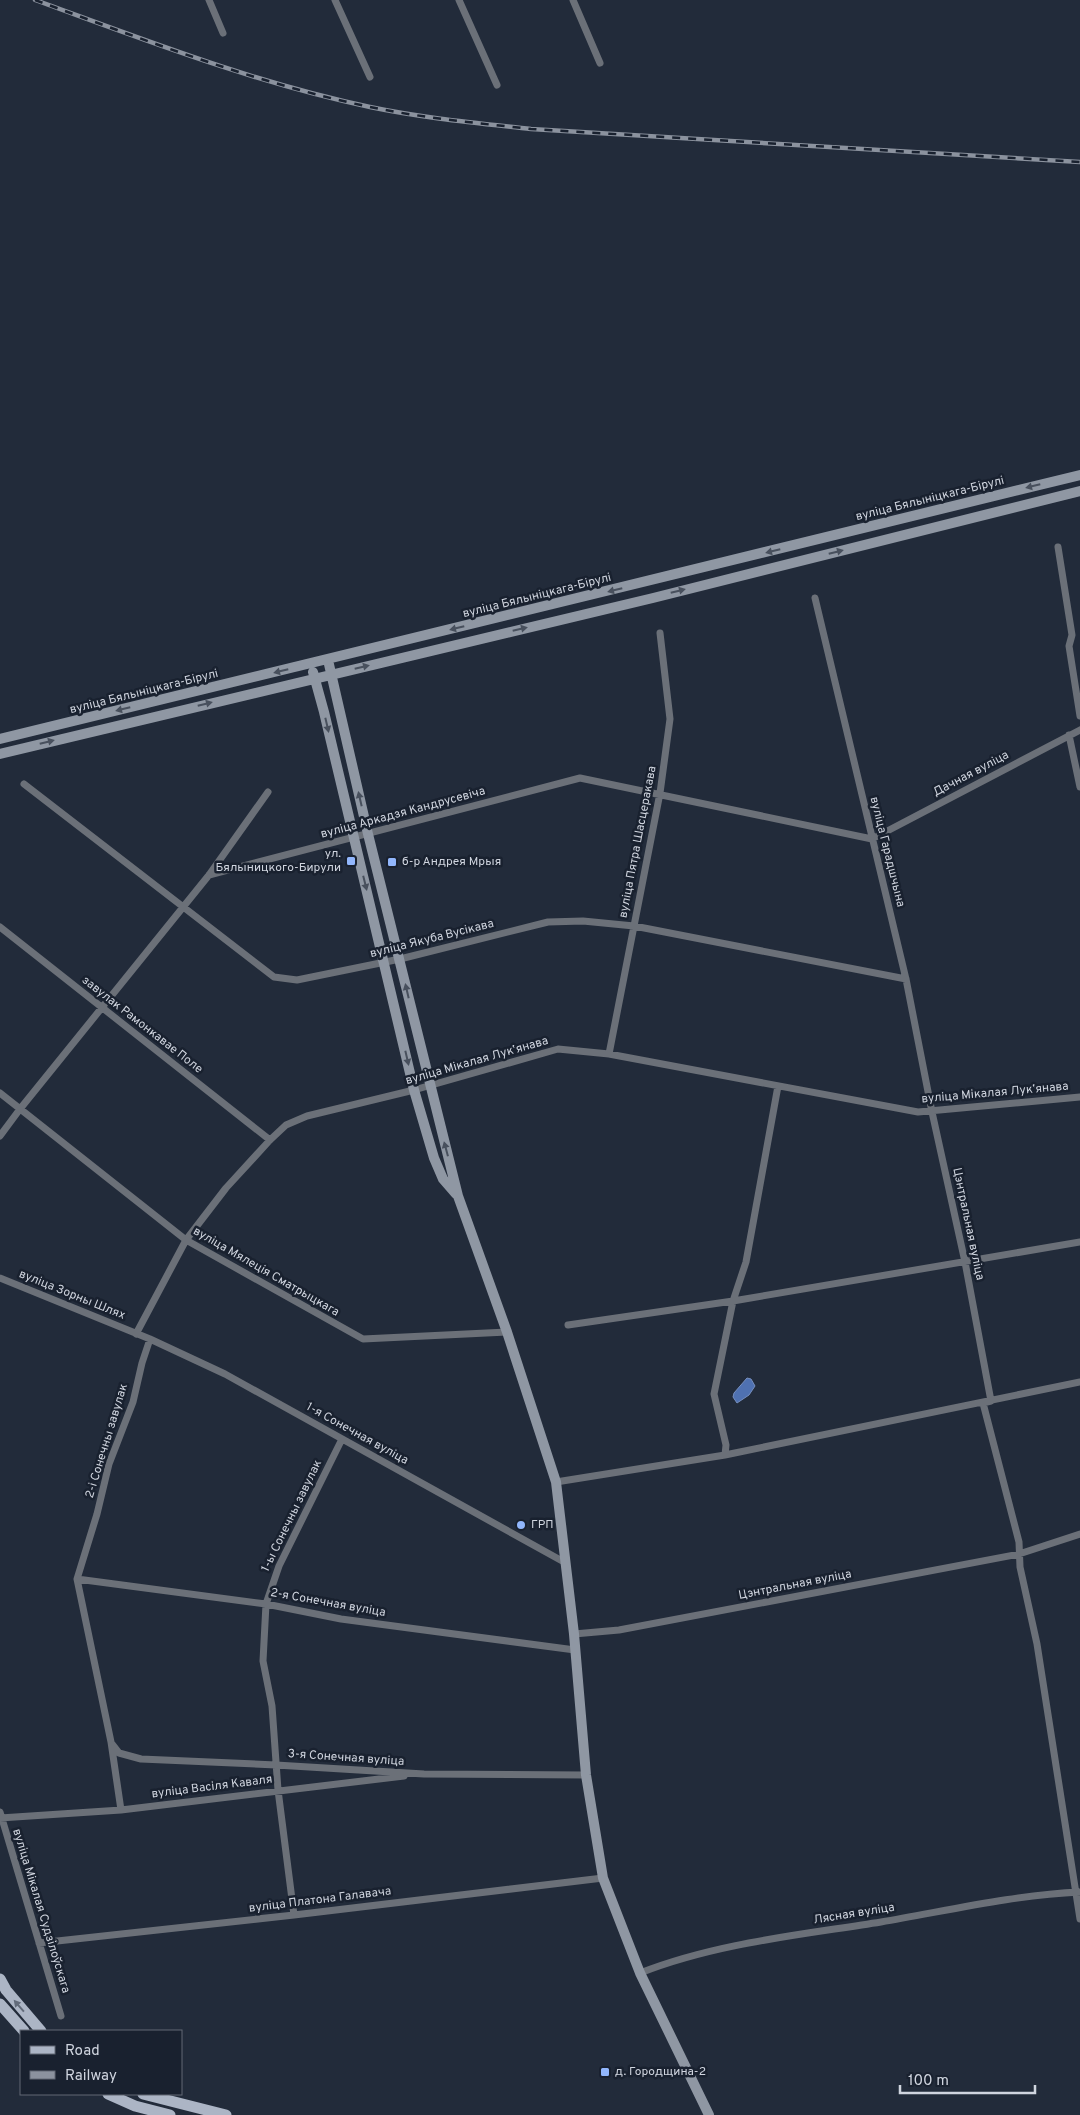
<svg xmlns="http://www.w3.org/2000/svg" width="1080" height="2115" viewBox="0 0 1080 2115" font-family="Overpass,sans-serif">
<rect width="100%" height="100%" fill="#222b3a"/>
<path fill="#4f71b1" stroke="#768fbf" d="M 747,1378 L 751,1379 L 755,1386 L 749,1395 L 737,1403 L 733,1397 L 734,1393 Z"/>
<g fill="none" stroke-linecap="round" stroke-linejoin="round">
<path stroke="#6b7078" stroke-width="7" d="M 209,0 L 223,33
M 335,0 L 370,77
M 459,0 L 497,85
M 573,0 L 600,63
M 1058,547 L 1072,635 L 1069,646 L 1080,716
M 815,598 L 906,979 L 932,1112 L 965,1262 L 991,1401 L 983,1403 L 1019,1542 L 1020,1567 L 1037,1644 L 1080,1919
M 1069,735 L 1080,787
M 24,784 L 274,977 L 297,980 L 400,959 L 548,922 L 583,921 L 634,926 L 906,979
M 209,875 L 580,778 L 872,839 L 1080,730
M 0,927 L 270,1140
M 609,1054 L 660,793 L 670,719 L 660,633
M 0,1093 L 186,1240 L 363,1339 L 507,1332
M 0,1136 L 20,1109 L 209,875 L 268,792
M 0,1278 L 150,1339 L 225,1374 L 564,1562
M 568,1325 L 733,1301 L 1080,1242
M 136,1334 L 186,1240 L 226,1188 L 270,1140 L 286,1125 L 307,1116 L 414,1090 L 558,1049 L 609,1054 L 918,1112 L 1080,1097
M 725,1455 L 726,1445 L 714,1394 L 733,1301 L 746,1262 L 778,1086
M 556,1482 L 725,1455 L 1080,1382
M 77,1579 L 266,1604 L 341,1619 L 575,1650
M 574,1634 L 619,1630 L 1019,1554 L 1080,1534
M 112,1744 L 119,1753 L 141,1759 L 276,1765 L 424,1774 L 586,1775
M 121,1810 L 111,1742 L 77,1579 L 97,1514 L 109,1464 L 133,1402 L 142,1363 L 150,1339
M 0,1812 L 61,2016
M 0,1818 L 121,1810 L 404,1776
M 294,1915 L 278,1790 L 272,1706 L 263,1661 L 266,1604 L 279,1566 L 342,1439
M 39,1943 L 294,1915 L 603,1878
M 640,1973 C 716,1943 800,1935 881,1922 C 946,1911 1013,1895 1080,1892"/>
<path stroke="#8f97a3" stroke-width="10" d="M 328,660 L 368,834 L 458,1196 L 507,1332 L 556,1482 L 574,1634 L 586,1775 L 603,1878 L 640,1973 L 709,2115
M 313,672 L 324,712 L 414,1090 L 434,1158 L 443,1179 L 456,1194
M 0,739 L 1080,475
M 0,754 L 653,598 L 1080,491"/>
<path stroke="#acb5c5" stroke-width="11" d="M 0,1979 L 6,1990 L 41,2031
M 0,2004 L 24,2031
M 108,2094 L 135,2106 L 170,2115
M 143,2094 L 226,2115"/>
<g stroke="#8b929e" stroke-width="4.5">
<path id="rail" d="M 35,0 C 145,40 255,83 370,107 C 423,118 477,123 531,129 L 1080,162"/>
</g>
<use href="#rail" stroke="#19212f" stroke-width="2.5" stroke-dasharray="8" stroke-linecap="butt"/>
</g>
<defs><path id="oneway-solid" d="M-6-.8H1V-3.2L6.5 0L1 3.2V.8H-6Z" transform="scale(1.25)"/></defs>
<g fill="#48505d">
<use href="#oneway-solid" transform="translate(1033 486) rotate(166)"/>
<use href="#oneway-solid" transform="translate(773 551) rotate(166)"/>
<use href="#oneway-solid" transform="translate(836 552) rotate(-14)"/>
<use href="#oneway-solid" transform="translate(615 590) rotate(166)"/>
<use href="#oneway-solid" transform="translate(678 591) rotate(-14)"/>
<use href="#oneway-solid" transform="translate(457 628) rotate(166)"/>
<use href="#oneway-solid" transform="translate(520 629) rotate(-13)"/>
<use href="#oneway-solid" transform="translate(362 667) rotate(-13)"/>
<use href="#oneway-solid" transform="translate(281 671) rotate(166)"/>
<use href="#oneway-solid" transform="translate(205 704) rotate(-14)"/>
<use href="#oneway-solid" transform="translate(123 709) rotate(166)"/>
<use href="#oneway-solid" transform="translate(327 725) rotate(77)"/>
<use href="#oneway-solid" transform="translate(47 742) rotate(-14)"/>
<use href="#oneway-solid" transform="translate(360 799) rotate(-103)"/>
<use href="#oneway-solid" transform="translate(365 883) rotate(76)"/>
<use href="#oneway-solid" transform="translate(407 991) rotate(-103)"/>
<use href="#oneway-solid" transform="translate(407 1058) rotate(77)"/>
<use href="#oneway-solid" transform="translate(446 1149) rotate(-105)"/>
</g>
<use fill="#626b7a" href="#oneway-solid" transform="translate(19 2006) rotate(-131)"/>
<g fill="#92b7fd" stroke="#19212f" stroke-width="2">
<rect x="346" y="856" width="10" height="10" rx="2.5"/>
<rect x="387" y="857" width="10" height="10" rx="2.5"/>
<circle cx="521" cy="1525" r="5"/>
<rect x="600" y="2067" width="10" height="10" rx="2.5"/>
</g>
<g text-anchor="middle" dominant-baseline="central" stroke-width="5" stroke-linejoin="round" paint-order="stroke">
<g font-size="12" fill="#d0d5df" stroke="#19212f">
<text transform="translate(930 499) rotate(-14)">вуліца Бялыніцкага-Бірулі</text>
<text transform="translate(537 596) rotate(-14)">вуліца Бялыніцкага-Бірулі</text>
<text transform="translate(144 692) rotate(-14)">вуліца Бялыніцкага-Бірулі</text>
<text transform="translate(971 774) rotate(-28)">Дачная вуліца</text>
<text transform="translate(403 813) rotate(-15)">вуліца Аркадзя Кандрусевіча</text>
<text transform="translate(638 842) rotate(-79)">вуліца Пятра Шасцеракава</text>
<text transform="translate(887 852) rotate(76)">вуліца Гарадшчына</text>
<text transform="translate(432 939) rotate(-14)">вуліца Якуба Вусікава</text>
<text transform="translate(142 1025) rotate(38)">завулак Рамонкавае Поле</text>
<text transform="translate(477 1061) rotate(-16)">вуліца Мікалая Лукʼянава</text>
<text transform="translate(995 1093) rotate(-5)">вуліца Мікалая Лукʼянава</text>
<text transform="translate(968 1224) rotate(78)">Цэнтральная вуліца</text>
<text transform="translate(266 1272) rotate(30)">вуліца Мялеція Сматрыцкага</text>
<text transform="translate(72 1295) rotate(22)">вуліца Зорны Шлях</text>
<text transform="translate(357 1434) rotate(29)">1-я Сонечная вуліца</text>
<text transform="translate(107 1441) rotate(-73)">2-і Сонечны завулак</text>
<text transform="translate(292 1516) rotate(-64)">1-ы Сонечны завулак</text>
<text transform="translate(795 1585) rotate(-11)">Цэнтральная вуліца</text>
<text transform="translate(328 1603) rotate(10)">2-я Сонечная вуліца</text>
<text transform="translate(346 1758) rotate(4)">3-я Сонечная вуліца</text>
<text transform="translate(212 1787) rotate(-7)">вуліца Васіля Каваля</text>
<text transform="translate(320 1900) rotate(-7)">вуліца Платона Галавача</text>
<text transform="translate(41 1911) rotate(73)">вуліца Мікалая Судзілоўскага</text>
<text transform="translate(854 1914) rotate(-9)">Лясная вуліца</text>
</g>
<g font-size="12" fill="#d0d5df" stroke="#19212f" text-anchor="start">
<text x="341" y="854" text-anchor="end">ул.<tspan x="341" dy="14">Бялыницкого-Бирули</tspan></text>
<text x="402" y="862">б-р Андрея Мрыя</text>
<text x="531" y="1525">ГРП</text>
<text x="615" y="2072">д. Городщина-2</text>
</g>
</g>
<rect x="20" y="2030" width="162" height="65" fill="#19212f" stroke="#626975"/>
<rect x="30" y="2046" width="25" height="8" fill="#acb5c5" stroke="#626975"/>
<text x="65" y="2055" font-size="15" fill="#d0d5df">Road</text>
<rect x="30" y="2071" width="25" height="8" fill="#8b929e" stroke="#626975"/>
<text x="65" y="2080" font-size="15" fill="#d0d5df">Railway</text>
<path d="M900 2085v8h135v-8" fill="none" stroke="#d0d5df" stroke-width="2.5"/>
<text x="908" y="2085" font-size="15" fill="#d0d5df" stroke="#19212f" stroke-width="4" paint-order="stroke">100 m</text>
</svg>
